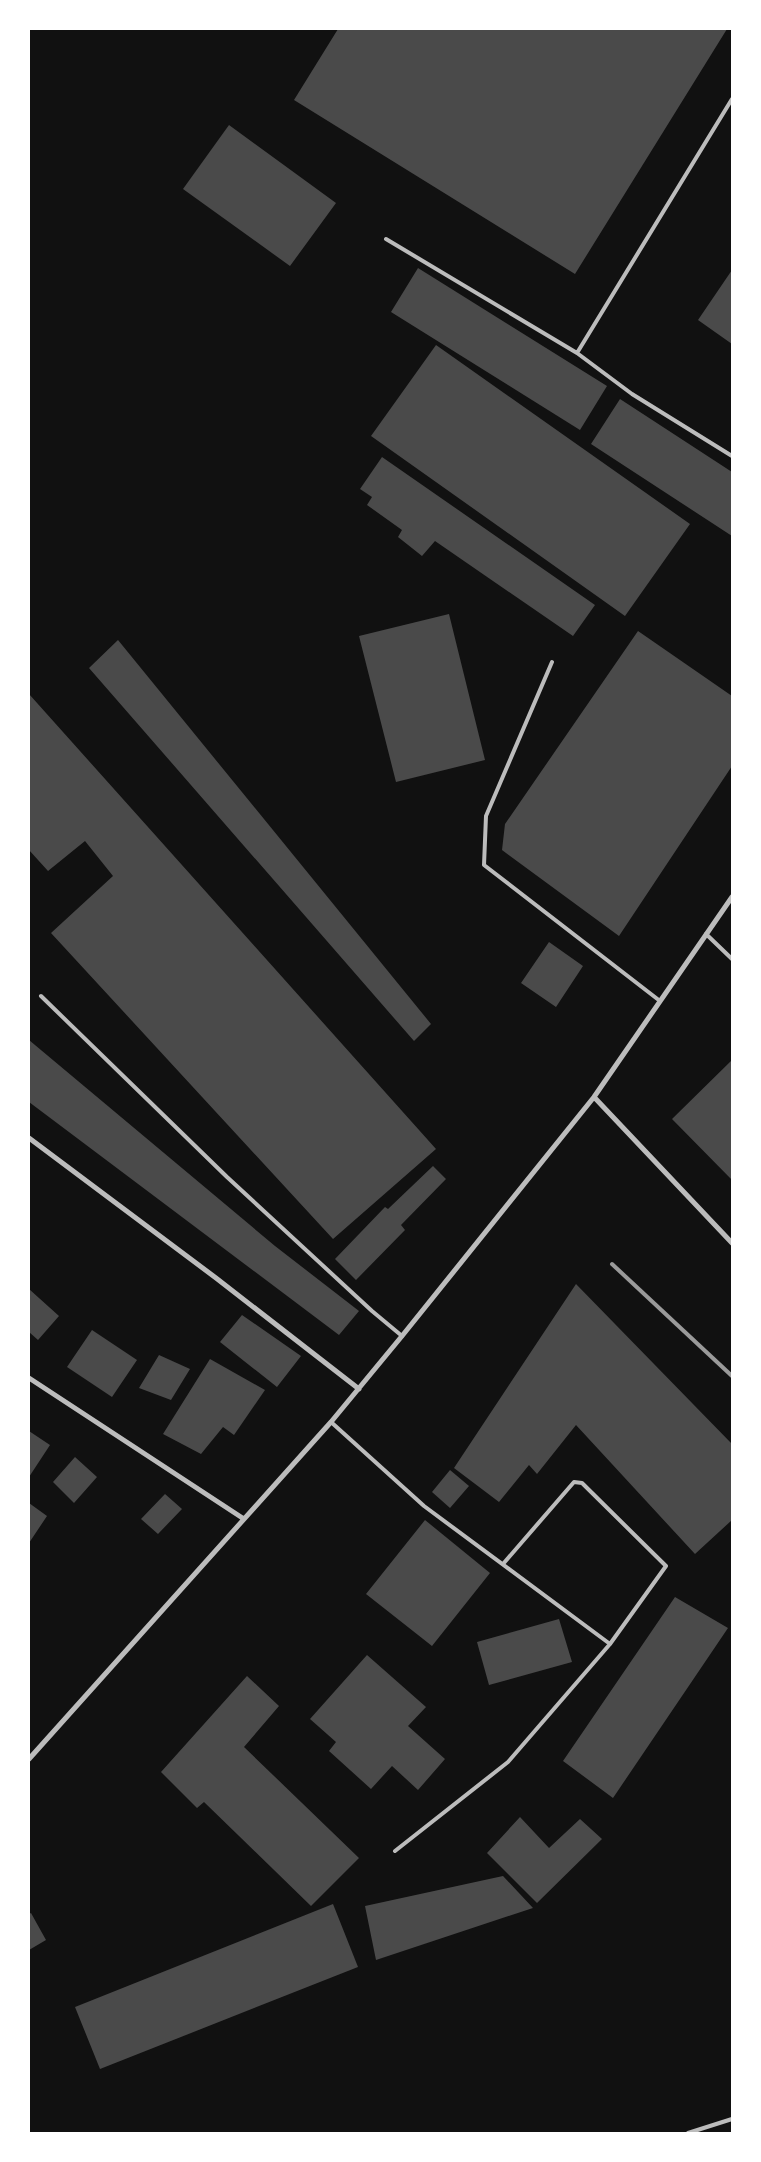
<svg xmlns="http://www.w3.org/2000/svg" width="761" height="2162" viewBox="0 0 761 2162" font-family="'Exo 2',sans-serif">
<rect width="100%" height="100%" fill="#111"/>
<path fill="#4a4a4a" d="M 338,29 L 727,29 L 575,274 L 294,100 Z
M 229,125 L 336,203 L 290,266 L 183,189 Z
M 418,268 L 607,386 L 580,430 L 391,312 Z
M 732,270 L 732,344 L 698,320 Z
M 436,345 L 690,524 L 625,616 L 371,436 Z
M 620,399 L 732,472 L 732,536 L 591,444 Z
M 382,457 L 595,605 L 573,636 L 435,541 L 422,556 L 398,537 L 402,530 L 367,505 L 372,497 L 360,489 Z
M 449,614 L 485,760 L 396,782 L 359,636 Z
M 638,631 L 732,696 L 732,766 L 619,936 L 502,850 L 505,824 Z
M 118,640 L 431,1024 L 414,1041 L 89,668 Z
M 29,694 L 436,1149 L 333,1239 L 51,933 L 113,876 L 85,841 L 48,871 L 29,850 Z
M 549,942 L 583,966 L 556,1007 L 521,983 Z
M 29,1040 L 275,1246 L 359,1311 L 339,1335 L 29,1102 Z
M 732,1060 L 732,1180 L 672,1119 Z
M 433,1166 L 446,1179 L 401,1225 L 405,1230 L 356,1280 L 335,1259 L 385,1207 L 388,1209 Z
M 576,1284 L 732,1444 L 732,1520 L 695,1554 L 576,1425 L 537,1474 L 529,1465 L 499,1502 L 454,1468 Z
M 29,1289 L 59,1316 L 38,1340 L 29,1332 Z
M 242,1315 L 301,1356 L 277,1387 L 220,1342 Z
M 92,1330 L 137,1360 L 112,1397 L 67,1367 Z
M 159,1355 L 190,1369 L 171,1400 L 139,1388 Z
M 210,1359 L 265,1390 L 234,1435 L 223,1427 L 201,1454 L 163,1434 Z
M 29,1431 L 50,1445 L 29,1477 Z
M 75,1457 L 97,1477 L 74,1503 L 53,1482 Z
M 450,1470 L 469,1486 L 450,1508 L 432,1492 Z
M 165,1494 L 182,1509 L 158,1534 L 141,1519 Z
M 29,1503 L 47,1516 L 29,1543 Z
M 425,1520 L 490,1573 L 432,1646 L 366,1594 Z
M 675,1597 L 728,1628 L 613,1798 L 563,1761 Z
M 559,1619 L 572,1662 L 489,1685 L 477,1642 Z
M 367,1655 L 426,1707 L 408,1726 L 445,1759 L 418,1790 L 392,1766 L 371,1789 L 329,1751 L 336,1742 L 310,1719 Z
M 247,1676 L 279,1706 L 244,1747 L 359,1858 L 311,1906 L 204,1802 L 197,1808 L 161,1772 Z
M 520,1817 L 549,1848 L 580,1819 L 602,1839 L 537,1903 L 487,1853 Z
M 503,1876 L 533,1908 L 376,1960 L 365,1906 Z
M 333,1904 L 358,1967 L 100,2069 L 75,2007 Z
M 31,1913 L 46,1940 L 29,1950 L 29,1914 Z"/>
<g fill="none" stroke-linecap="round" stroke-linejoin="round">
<path stroke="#bcbcbc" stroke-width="4" d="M 732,99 L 577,353 L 632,394 L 732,456
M 386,239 L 577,353
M 552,662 L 486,816 L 484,865 L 660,1001
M 706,934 L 732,959
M 41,996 L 227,1177 L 372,1311 L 402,1336
M 331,1422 L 424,1506 L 610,1644 L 508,1762 L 395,1851
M 503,1564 L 574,1482 L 582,1483 L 666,1566 L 610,1644
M 688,2133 L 732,2119"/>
<path stroke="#bcbcbc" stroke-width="5" d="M 594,1097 L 732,1243
M 29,1138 L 216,1278 L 359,1389
M 29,1378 L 244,1519
M 29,1759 L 331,1422 L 402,1336 L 594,1097 L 732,897"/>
<path stroke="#9a9a9a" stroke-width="4" d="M 612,1264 L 732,1376"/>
</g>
<rect width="761" height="2162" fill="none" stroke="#ffffff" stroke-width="60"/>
</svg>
